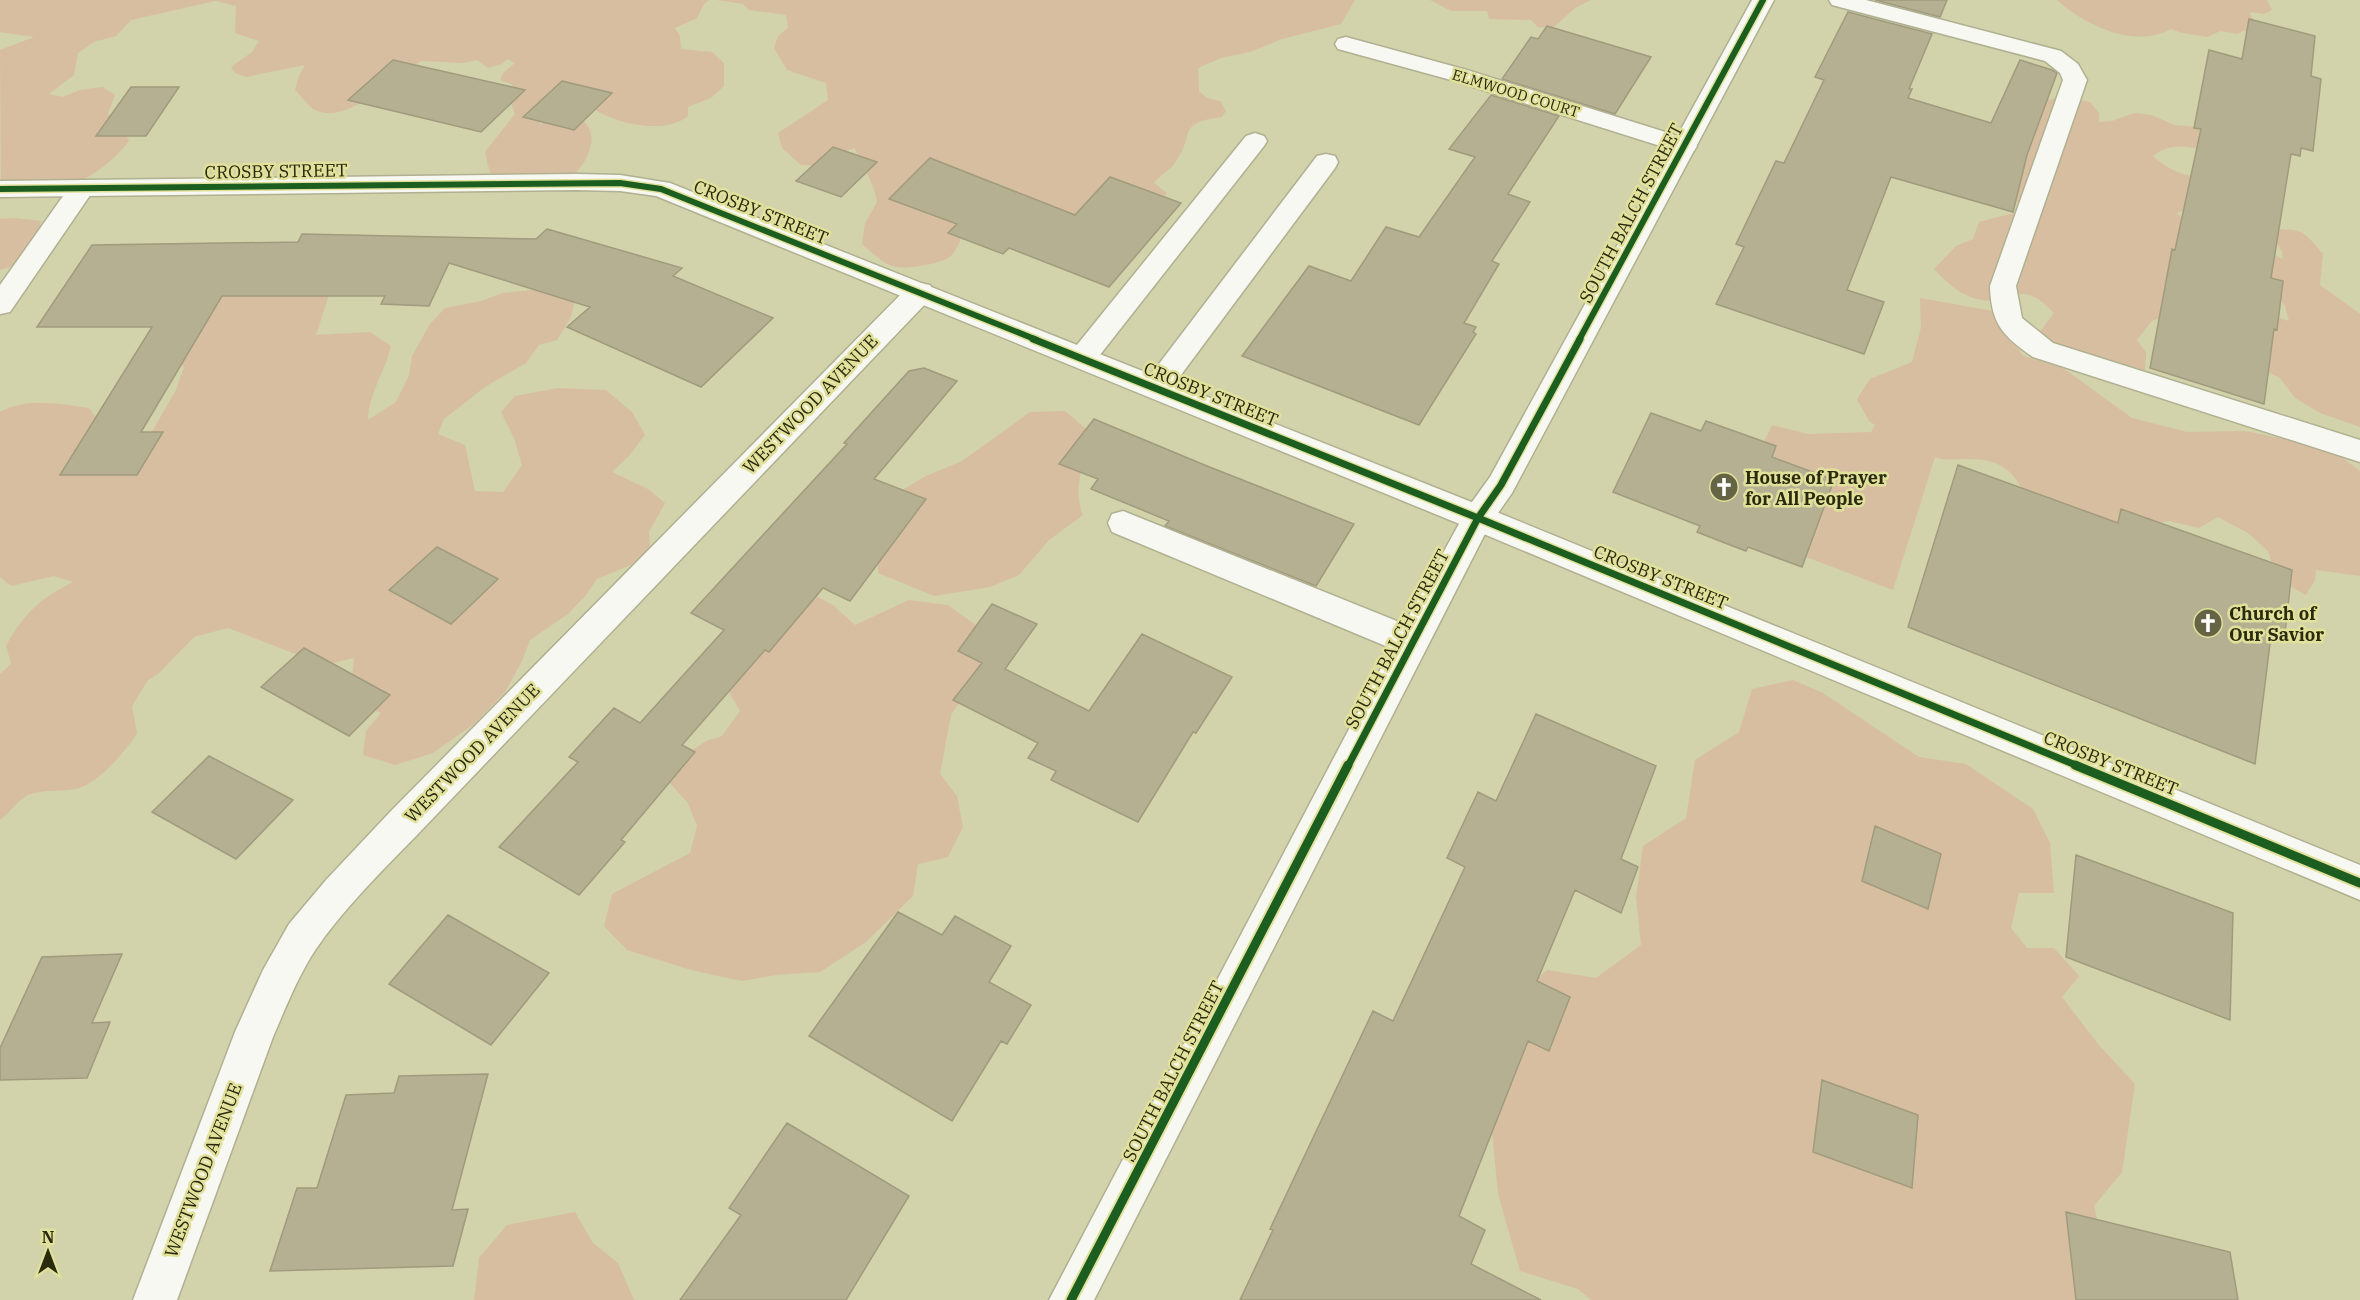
<svg xmlns="http://www.w3.org/2000/svg" width="2360" height="1300" viewBox="0 0 2360 1300" font-family="'IBM Plex Serif',serif">
<rect width="100%" height="100%" fill="#d2d2ab"/>
<path fill="#d8bea0" d="M 0,0 L 709,0 L 704,4 L 697,18 L 675,28 L 680,36 L 681,49 L 712,52 L 724,63 L 724,86 L 711,98 L 688,107 L 688,116 C 666,135 615,124 592,108 L 541,116 L 540,125 L 556,115 L 579,114 C 583,120 590,127 591,134 C 595,152 575,181 557,185 C 541,189 509,185 491,186 C 492,173 487,165 485,152 L 515,114 L 509,97 L 513,85 L 500,80 L 503,73 L 515,63 L 507,59 L 502,64 L 488,68 L 477,60 L 463,63 L 421,61 C 397,76 346,126 315,110 C 308,106 301,95 295,90 L 299,76 L 305,65 L 246,77 L 235,73 L 231,67 L 252,52 L 259,41 L 235,33 L 236,6 L 215,1 L 131,20 L 116,36 L 94,42 L 78,53 L 74,75 L 49,94 L 63,97 L 80,90 L 103,87 L 115,95 L 108,114 L 121,125 L 129,141 C 96,183 53,196 1,199 L 0,50 L 34,37 L 0,32 Z
M 717,0 L 1355,0 L 1341,24 L 1282,39 L 1250,52 L 1221,58 L 1198,68 L 1199,91 L 1207,98 L 1220,101 L 1226,111 L 1222,117 C 1175,123 1196,134 1175,163 C 1169,171 1160,175 1154,183 L 1167,193 L 1159,201 L 1123,214 L 965,226 C 962,236 957,253 948,258 C 938,264 908,269 897,267 C 885,266 871,252 862,244 L 865,223 L 877,202 C 874,181 862,167 855,148 L 837,154 L 819,166 L 801,165 L 782,148 L 778,133 L 828,100 L 826,83 L 787,70 L 774,48 L 778,36 L 788,28 L 786,15 L 749,10 L 743,4 Z
M 1430,0 L 1591,0 L 1575,8 L 1553,28 L 1538,27 L 1531,20 L 1489,19 L 1487,11 L 1451,11 Z
M 2057,0 L 2267,0 L 2272,10 L 2264,14 L 2250,12 L 2251,17 L 2257,23 L 2255,32 L 2243,31 L 2237,34 L 2220,31 L 2208,37 L 2182,33 L 2171,29 C 2135,49 2086,26 2057,0 Z
M 2061,97 L 2090,102 L 2099,113 L 2099,122 L 2112,121 L 2134,113 L 2152,115 L 2174,125 L 2210,128 L 2225,156 C 2199,150 2176,138 2153,156 C 2171,173 2190,177 2214,180 L 2197,205 L 2177,213 L 2186,223 L 2259,248 L 2283,259 L 2282,252 L 2270,230 C 2302,228 2303,230 2323,254 L 2320,285 L 2360,314 L 2360,427 L 2320,413 L 2295,398 L 2280,378 L 2237,356 L 2254,310 L 2289,321 L 2285,306 L 2273,290 L 2178,311 L 2152,321 L 2137,340 L 2146,352 L 2145,372 L 2113,381 L 2084,370 L 2039,333 L 2054,313 C 2046,305 2035,294 2022,294 C 2013,294 2004,301 1995,301 C 1967,301 1952,288 1934,269 L 1956,246 L 1973,239 L 1979,222 L 2018,212 L 2016,196 L 2038,102 Z
M 15,218 L 41,221 C 37,245 26,264 0,270 L 0,219 Z
M 212,285 L 330,292 L 316,335 L 370,332 L 391,346 C 384,374 370,390 368,420 L 396,402 L 409,375 L 412,356 L 430,324 L 445,308 L 481,301 L 503,293 L 550,288 L 576,296 L 571,317 L 557,340 L 539,345 L 526,363 L 485,387 L 444,419 L 438,434 L 465,445 L 475,491 L 503,492 L 522,465 L 514,438 L 501,412 L 515,396 L 558,388 L 606,390 L 632,412 L 645,435 L 629,456 L 612,472 L 648,489 L 665,503 L 649,532 L 650,545 L 640,561 L 597,579 L 586,595 L 568,614 L 530,640 L 522,661 L 505,692 L 474,724 L 433,753 L 395,765 L 363,755 L 366,731 L 381,713 L 371,709 L 352,680 L 354,658 L 324,665 L 228,628 L 194,637 L 158,674 L 148,680 L 132,706 L 137,734 C 124,752 101,781 79,788 C 63,793 45,788 28,795 C 18,800 10,813 0,820 L 0,674 L 11,664 L 6,646 C 23,614 41,598 73,582 L 54,576 L 11,586 L 0,577 L 0,412 C 28,397 59,404 89,408 L 132,466 L 176,390 L 184,367 L 175,355 Z
M 1920,298 L 1993,311 L 2023,356 L 2063,368 L 2132,418 L 2187,432 L 2245,431 L 2329,448 L 2360,471 L 2360,576 L 2316,570 L 2315,580 L 2306,595 L 2277,579 L 2268,551 L 2248,533 L 2218,517 L 2199,528 L 2169,521 L 2139,527 L 2132,538 L 2028,501 C 2013,468 2000,458 1963,459 C 1953,459 1944,461 1935,457 L 1893,590 L 1806,557 L 1772,457 L 1776,447 L 1764,442 L 1772,425 L 1808,434 L 1871,432 L 1875,425 L 1869,421 L 1857,399 L 1870,379 L 1912,362 L 1921,327 Z
M 1065,411 L 1091,433 C 1086,462 1071,485 1083,515 L 1049,540 L 1019,575 L 990,587 L 934,596 L 878,573 L 877,527 L 892,496 L 926,476 L 962,461 L 1030,412 Z
M 816,596 L 833,605 L 855,625 L 909,600 L 948,605 L 984,631 L 987,671 L 967,691 L 951,715 L 940,774 L 957,796 L 963,827 L 948,857 L 918,864 L 913,896 L 866,942 L 820,972 L 775,975 L 742,981 L 691,970 L 627,950 L 604,926 L 612,894 L 690,853 L 697,826 L 688,803 L 665,778 L 681,758 L 706,741 L 722,736 L 740,711 L 724,683 Z
M 1793,680 L 1823,693 L 1919,757 L 1966,764 L 2033,809 L 2050,843 L 2054,893 L 2019,893 L 2011,928 L 2027,948 L 2054,948 L 2079,976 L 2062,997 L 2098,1044 L 2135,1084 L 2122,1172 L 2094,1206 L 2107,1263 L 2125,1300 L 1591,1300 L 1578,1289 L 1520,1271 L 1498,1194 L 1489,1101 L 1515,1000 L 1547,970 L 1596,978 L 1641,945 L 1636,897 L 1643,846 L 1686,818 L 1695,760 L 1739,732 L 1752,689 Z
M 575,1212 L 593,1243 L 618,1263 L 634,1300 L 474,1300 L 479,1258 L 507,1225 Z"/>
<path fill="#b5b092" stroke="#a09b7d" stroke-width="1.5" d="M 1875,0 L 1947,0 L 1940,17 Z
M 1848,12 L 1932,34 L 1909,89 L 1912,89 L 1908,98 L 1991,123 L 2020,60 L 2052,70 L 2057,73 L 2027,155 L 2013,212 L 1891,177 L 1847,290 L 1884,302 L 1864,354 L 1716,304 L 1744,247 L 1736,244 L 1776,161 L 1784,163 L 1824,80 L 1815,77 Z
M 2249,19 L 2315,36 L 2311,76 L 2321,79 L 2313,151 L 2301,148 L 2300,156 L 2291,154 L 2271,278 L 2283,281 L 2277,330 L 2274,329 L 2264,404 L 2150,368 L 2172,249 L 2175,250 L 2201,129 L 2194,128 L 2209,50 L 2242,59 Z
M 1547,26 L 1651,57 L 1615,114 L 1502,79 L 1531,37 L 1538,39 Z
M 393,60 L 525,90 L 481,132 L 348,100 Z
M 562,81 L 612,93 L 574,130 L 523,117 Z
M 131,87 L 179,87 L 146,136 L 96,136 Z
M 1491,95 L 1559,116 L 1508,194 L 1530,202 L 1492,261 L 1499,264 L 1464,323 L 1476,327 L 1473,332 L 1476,334 L 1419,425 L 1242,356 L 1309,266 L 1351,281 L 1386,227 L 1419,237 L 1475,157 L 1449,149 Z
M 833,147 L 877,162 L 841,197 L 796,181 Z
M 930,158 L 1075,215 L 1110,177 L 1181,203 L 1109,287 L 1009,248 L 1003,254 L 948,233 L 957,224 L 889,199 Z
M 547,229 L 682,268 L 673,276 L 773,318 L 701,387 L 567,327 L 590,307 L 449,263 L 429,306 L 381,304 L 385,296 L 222,296 L 141,432 L 163,432 L 137,475 L 60,475 L 152,327 L 37,327 L 92,245 L 298,242 L 302,234 L 536,239 Z
M 924,368 L 957,381 L 874,479 L 926,499 L 850,601 L 823,588 L 769,652 L 765,650 L 682,745 L 695,752 L 621,840 L 625,842 L 579,895 L 499,847 L 578,762 L 569,757 L 614,708 L 640,723 L 724,630 L 691,613 L 847,444 L 844,443 L 909,371 Z
M 1651,413 L 1701,431 L 1706,421 L 1776,446 L 1772,457 L 1834,480 L 1802,567 L 1748,547 L 1746,551 L 1725,543 L 1697,532 L 1700,526 L 1613,492 Z
M 1094,419 L 1207,466 L 1354,524 L 1316,586 L 1165,526 L 1169,521 L 1091,489 L 1098,479 L 1059,464 Z
M 1958,465 L 2118,523 L 2121,509 L 2292,570 L 2285,633 L 2272,628 L 2255,764 L 1908,627 Z
M 437,547 L 498,579 L 451,624 L 389,590 Z
M 992,604 L 1037,624 L 1005,669 L 1089,711 L 1142,634 L 1232,677 L 1196,733 L 1193,732 L 1138,822 L 1051,780 L 1056,771 L 1028,758 L 1038,743 L 953,700 L 982,663 L 958,651 Z
M 304,648 L 390,695 L 349,736 L 261,687 Z
M 1536,714 L 1656,766 L 1621,859 L 1638,867 L 1621,913 L 1575,890 L 1537,981 L 1570,997 L 1549,1051 L 1528,1041 L 1459,1216 L 1485,1230 L 1471,1264 L 1541,1300 L 1240,1300 L 1273,1230 L 1270,1229 L 1373,1011 L 1393,1021 L 1465,867 L 1447,858 L 1478,792 L 1496,801 Z
M 209,756 L 293,800 L 236,859 L 152,812 Z
M 1875,826 L 1941,854 L 1928,909 L 1862,881 Z
M 2076,855 L 2233,913 L 2230,1020 L 2066,957 Z
M 898,912 L 942,935 L 955,916 L 1011,946 L 989,982 L 1031,1005 L 1007,1044 L 1001,1041 L 952,1121 L 809,1036 Z
M 448,915 L 549,973 L 491,1045 L 389,984 Z
M 122,954 L 92,1023 L 110,1022 L 87,1078 L 0,1080 L 0,1048 L 42,957 Z
M 488,1074 L 452,1210 L 468,1209 L 453,1266 L 270,1271 L 297,1188 L 317,1188 L 346,1095 L 394,1093 L 399,1076 Z
M 1822,1080 L 1918,1115 L 1912,1188 L 1813,1152 Z
M 787,1123 L 909,1196 L 846,1300 L 680,1300 L 741,1215 L 729,1208 Z
M 2066,1212 L 2230,1252 L 2238,1300 L 2076,1300 Z"/>
<g fill="none" stroke-linecap="round" stroke-linejoin="round">
<g stroke="#b0b092" stroke-width="3">
<path id="lane" d="M 1829,0 L 1866,0 L 2061,51 L 2078,64 L 2087,80 L 2016,286 L 2022,318 L 2053,343 L 2360,440 L 2360,462 L 2033,357 C 2003,336 1991,324 1990,286 L 2063,80 L 2060,73 L 2045,61 L 1832,5 Z
M 1346,37 L 1467,70 L 1694,141 L 1697,146 L 1694,151 L 1685,154 L 1676,151 L 1451,80 L 1338,49 L 1335,44 L 1338,39 Z
M 1255,133 L 1264,136 L 1267,141 L 1264,146 L 1092,365 L 1082,368 L 1072,365 L 1068,358 L 1072,351 L 1246,136 Z
M 1326,154 L 1335,156 L 1338,162 L 1335,168 L 1166,395 L 1156,398 L 1146,395 L 1142,388 L 1146,381 L 1317,156 Z
M 1123,511 L 1424,632 L 1428,642 L 1424,652 L 1412,656 L 1400,652 L 1112,532 L 1108,523 L 1112,514 Z"/>
</g>
<g stroke="#b0b092" stroke-width="3">
<path id="street" d="M 1752,0 L 1774,0 L 1512,493 L 1489,526 L 1094,1300 L 1049,1300 L 1400,632 L 1467,509 L 1490,477 Z
M 82,180 L 91,182 L 95,188 L 10,312 L 0,314 L 0,285 L 73,182 Z
M 920,283 L 930,285 L 934,292 L 930,299 L 417,835 C 382,871 344,908 316,949 C 298,976 286,1007 273,1037 L 177,1300 L 133,1300 L 235,1032 L 263,970 L 289,924 L 326,880 L 391,811 L 910,285 Z"/>
</g>
<g stroke="#b0b092" stroke-width="3">
<path id="secondary" d="M 577,174 L 620,175 L 670,183 L 1489,509 L 2360,865 L 2360,900 L 1467,527 L 656,196 L 620,191 L 577,190 L 0,197 L 0,181 Z"/>
</g>
<use href="#lane" fill="#f8f8f2" fill-rule="evenodd"/>
<use href="#street" fill="#f8f8f2" fill-rule="evenodd"/>
<use href="#secondary" fill="#f8f8f2" fill-rule="evenodd"/>
<g stroke="#e1e19c" stroke-width="9">
<path id="cycleway-far2" d="M 0,189 L 620,183 L 661,189 L 1037,340
M 1579,340 L 1763,0"/>
</g>
<g stroke="#e1e19c" stroke-width="10">
<path id="cycleway-far1" d="M 1033,339 L 1478,518 L 2078,766
M 1348,766 L 1478,518 L 1501,485 L 1580,339"/>
</g>
<g stroke="#e1e19c" stroke-width="13">
<path id="cycleway" d="M 2075,765 L 2360,883
M 1071,1300 L 1348,765"/>
</g>
<use href="#cycleway-far2" stroke="#1b5e20" stroke-width="6"/>
<use href="#cycleway-far1" stroke="#1b5e20" stroke-width="7"/>
<use href="#cycleway" stroke="#1b5e20" stroke-width="9"/>
</g>
<defs>
<g id="church-disc" transform="scale(1.5)"><circle r="9.5" fill="#656545" stroke="#e1e19c"/><path d="M-1.2-6h2.4v3.5h3.3v2.4h-3.3V6h-2.4V-.1h-3.3v-2.4h3.3Z" fill="#fff"/></g>
</defs>
<g fill-rule="evenodd">
<use href="#church-disc" x="1724" y="487"/>
<use href="#church-disc" x="2208" y="623"/>
</g>
<g text-anchor="middle" dominant-baseline="central" stroke-width="5" stroke-linejoin="round" paint-order="stroke">
<g font-size="15" fill="#2a2a0e" stroke="#e1e19c">
<text transform="translate(1516 93) rotate(17)">ELMWOOD COURT</text>
</g>
<g font-size="18" fill="#2a2a0e" stroke="#e1e19c">
<text transform="translate(276 171) rotate(-1)">CROSBY STREET</text>
<text transform="translate(761 212) rotate(22)">CROSBY STREET</text>
<text transform="translate(1631 213) rotate(-62)">SOUTH BALCH STREET</text>
<text transform="translate(1211 394) rotate(22)">CROSBY STREET</text>
<text transform="translate(810 404) rotate(-46)">WESTWOOD AVENUE</text>
<text transform="translate(1661 577) rotate(22)">CROSBY STREET</text>
<text transform="translate(1397 639) rotate(-62)">SOUTH BALCH STREET</text>
<text transform="translate(472 753) rotate(-46)">WESTWOOD AVENUE</text>
<text transform="translate(2111 763) rotate(22)">CROSBY STREET</text>
<text transform="translate(1173 1071) rotate(-63)">SOUTH BALCH STREET</text>
<text transform="translate(203 1170) rotate(-69)">WESTWOOD AVENUE</text>
</g>
<g font-size="18" font-weight="bold" fill="#2a2a0e" stroke="#e1e19c" text-anchor="start">
<text x="1745" y="477">House of Prayer<tspan x="1745" dy="21">for All People</tspan></text>
<text x="2229" y="613">Church of<tspan x="2229" dy="21">Our Savior</tspan></text>
</g>
</g>
<g transform="translate(48 1252)" stroke="#e1e19c" stroke-width="4.5" paint-order="stroke">
<path d="M0-4.5L10 22L0 15L-10 22Z" fill="#2a2a0e"/>
<text y="-9" font-size="16" font-weight="bold" text-anchor="middle" fill="#2a2a0e">N</text>
</g>
</svg>
